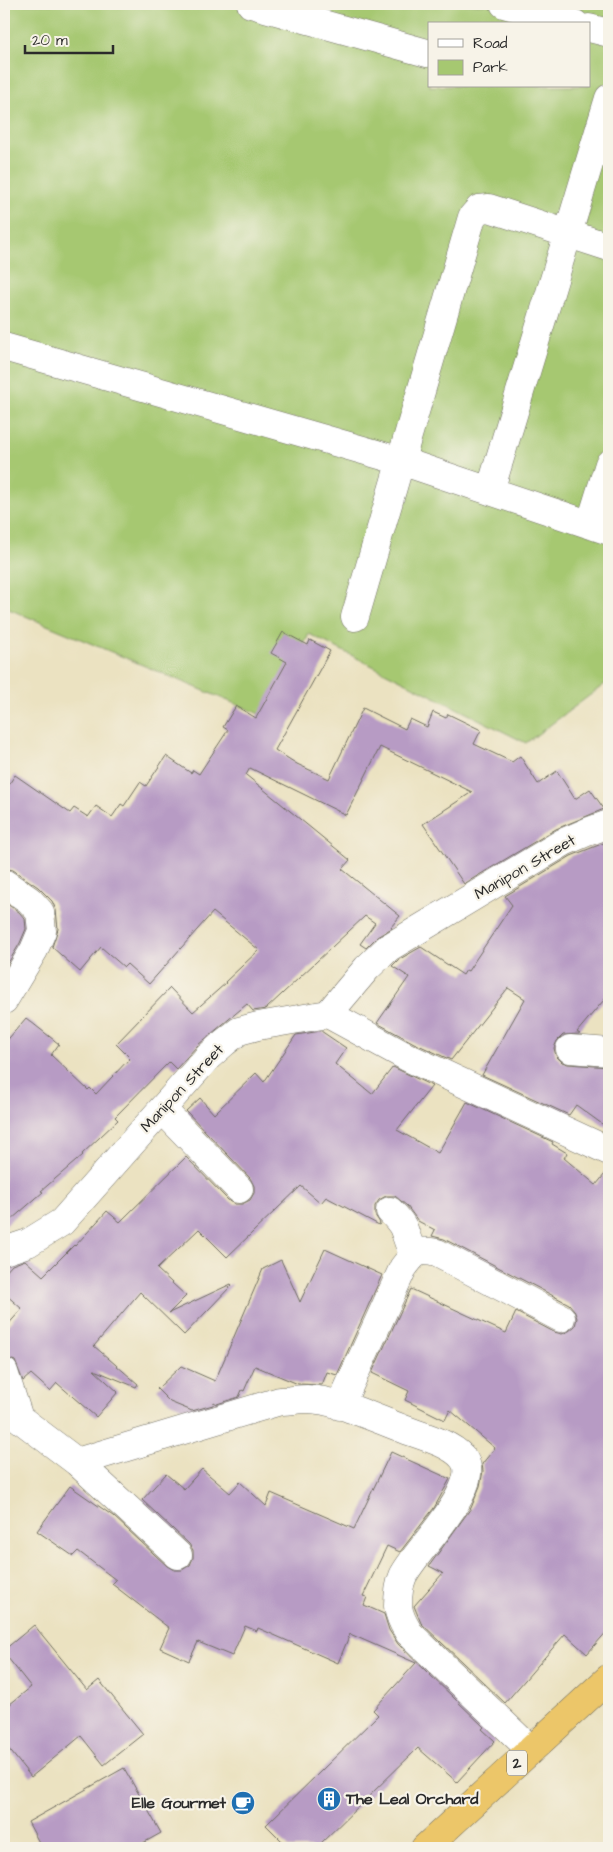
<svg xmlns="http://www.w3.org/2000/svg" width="613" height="1852" viewBox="0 0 613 1852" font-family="'Architects Daughter',sans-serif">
<rect width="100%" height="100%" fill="#f7f3e8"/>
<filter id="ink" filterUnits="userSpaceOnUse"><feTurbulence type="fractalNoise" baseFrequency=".02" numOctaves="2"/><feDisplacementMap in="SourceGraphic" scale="10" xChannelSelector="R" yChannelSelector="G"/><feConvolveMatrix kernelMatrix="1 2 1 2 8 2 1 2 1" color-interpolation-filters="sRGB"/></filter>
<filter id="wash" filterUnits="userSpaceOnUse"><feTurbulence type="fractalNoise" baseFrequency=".0096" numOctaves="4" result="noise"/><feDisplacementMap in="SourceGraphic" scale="20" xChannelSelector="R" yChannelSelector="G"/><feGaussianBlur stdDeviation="1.12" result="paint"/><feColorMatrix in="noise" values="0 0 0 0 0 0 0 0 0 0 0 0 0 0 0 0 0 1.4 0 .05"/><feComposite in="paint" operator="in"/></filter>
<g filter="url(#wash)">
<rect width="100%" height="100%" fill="#ebe2c1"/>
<path fill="#a6c871" stroke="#687a4e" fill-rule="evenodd" d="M 4,4 L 609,4 L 609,681 L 526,743 L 309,634 L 269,718 L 4,607 ZM 429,24 L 589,24 L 589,86 L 429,86 Z"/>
<g id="blocks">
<path fill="#b79bc4" d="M 283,632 L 308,645 L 310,640 L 330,651 L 275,750 L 297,764 L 329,779 L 363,708 L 405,729 L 410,719 L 427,727 L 433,712 L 446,718 L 448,714 L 481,730 L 474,744 L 512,762 L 520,756 L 538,784 L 557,771 L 575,799 L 590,789 L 604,809 L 556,829 L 464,884 L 423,824 L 472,792 L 380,747 L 346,815 L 250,768 L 246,775 L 350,860 L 342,869 L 400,916 L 391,927 L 392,928 L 377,937 L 366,948 L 360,944 L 375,923 L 365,916 L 266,1009 L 253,1011 L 247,1004 L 198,1045 L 176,1069 L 169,1062 L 115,1117 L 118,1120 L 82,1154 L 83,1155 L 41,1191 L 43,1192 L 4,1226 L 4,1044 L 26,1018 L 59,1044 L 51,1055 L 88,1090 L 90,1088 L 96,1094 L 130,1058 L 116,1044 L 170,988 L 193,1012 L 226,983 L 225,982 L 259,950 L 213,912 L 149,984 L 127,964 L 124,967 L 101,947 L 80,972 L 52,947 L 58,929 L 56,910 L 52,901 L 38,887 L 13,870 L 4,868 L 4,792 L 15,775 L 70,813 L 74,808 L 88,817 L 96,806 L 112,817 L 121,804 L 124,806 L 140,782 L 146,786 L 166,756 L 191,773 L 193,770 L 199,774 L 228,730 L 223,727 L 236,706 L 256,718 L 287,662 L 271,653 Z
M 609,841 L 609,994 L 577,1032 L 580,1034 L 563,1035 L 557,1041 L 554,1048 L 556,1056 L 562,1062 L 568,1064 L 609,1067 L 609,1129 L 576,1105 L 569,1115 L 482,1075 L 525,999 L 508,988 L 451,1060 L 414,1043 L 377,1023 L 409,977 L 392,966 L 398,960 L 421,947 L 463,975 L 466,970 L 468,971 L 512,905 L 505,896 L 571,856 Z
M 4,902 L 19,912 L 25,919 L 26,929 L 20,943 L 4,970 Z
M 321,1031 L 346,1048 L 335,1064 L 372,1094 L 393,1067 L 432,1086 L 397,1130 L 438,1153 L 467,1102 L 553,1142 L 552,1144 L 567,1153 L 564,1158 L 596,1185 L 609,1169 L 609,1629 L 587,1654 L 565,1634 L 505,1703 L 421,1623 L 414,1606 L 443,1573 L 429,1566 L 471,1508 L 480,1486 L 483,1471 L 482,1464 L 495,1448 L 450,1410 L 445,1420 L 405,1400 L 409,1391 L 372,1373 L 411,1289 L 506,1333 L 516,1312 L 554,1332 L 562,1334 L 569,1331 L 575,1326 L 577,1318 L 574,1310 L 569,1304 L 444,1239 L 432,1236 L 435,1230 L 418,1221 L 407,1206 L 395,1196 L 386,1196 L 379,1200 L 375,1206 L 375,1215 L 380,1223 L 379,1225 L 326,1197 L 321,1203 L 301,1186 L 227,1257 L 199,1229 L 157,1269 L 186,1296 L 169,1313 L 231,1284 L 232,1285 L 184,1335 L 140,1292 L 94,1346 L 138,1384 L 136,1387 L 94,1370 L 118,1392 L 96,1417 L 57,1383 L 50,1391 L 31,1374 L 23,1381 L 15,1361 L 4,1357 L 4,1329 L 22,1309 L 4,1293 L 4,1274 L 12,1265 L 25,1260 L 43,1276 L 74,1245 L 75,1246 L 107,1211 L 120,1222 L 186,1157 L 228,1200 L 235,1204 L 242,1204 L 250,1200 L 254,1193 L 254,1186 L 250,1178 L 186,1111 L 200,1098 L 214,1114 L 256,1073 L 264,1082 L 296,1035 Z
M 325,1249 L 382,1275 L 337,1375 L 327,1372 L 322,1385 L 298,1384 L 255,1366 L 244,1391 L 242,1390 L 239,1397 L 217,1404 L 214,1402 L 213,1405 L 192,1411 L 170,1402 L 157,1389 L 181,1366 L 215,1381 L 263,1269 L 281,1260 L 300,1302 Z
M 391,1452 L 450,1479 L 434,1508 L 400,1552 L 387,1546 L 363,1596 L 367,1597 L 364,1605 L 384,1614 L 389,1630 L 398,1644 L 484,1727 L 482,1729 L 495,1741 L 457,1782 L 418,1748 L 316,1848 L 289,1848 L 266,1825 L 378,1715 L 373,1710 L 416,1663 L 350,1634 L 338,1663 L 258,1628 L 257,1631 L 245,1626 L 232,1656 L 198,1642 L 189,1661 L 160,1648 L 169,1628 L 112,1584 L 116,1580 L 78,1551 L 73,1556 L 37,1531 L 70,1486 L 113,1516 L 167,1566 L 174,1570 L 182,1570 L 190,1565 L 193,1558 L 193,1550 L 189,1544 L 142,1500 L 166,1474 L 184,1489 L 202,1469 L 230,1493 L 240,1482 L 266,1506 L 271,1493 L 354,1529 Z
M 34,1625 L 87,1690 L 99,1680 L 143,1734 L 104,1765 L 81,1736 L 31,1777 L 4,1743 L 4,1709 L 31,1687 L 4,1653 L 4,1650 Z
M 124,1768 L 161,1833 L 134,1848 L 42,1848 L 28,1822 Z"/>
</g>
</g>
<g filter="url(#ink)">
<use href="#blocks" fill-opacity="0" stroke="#6e6b60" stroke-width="1"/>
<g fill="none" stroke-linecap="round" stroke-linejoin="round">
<g stroke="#6e6b60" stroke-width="29">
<path id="minor" d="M 251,4 L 427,53
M 504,4 L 575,24
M 589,28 L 609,33
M 4,347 L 401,461 L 609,531
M 490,491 L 609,98
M 590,525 L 609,464
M 355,617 L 472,217 L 479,209 L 489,208 L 609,247
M 4,883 L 29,900 L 40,912 L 42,931 L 34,950 L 4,1000
M 328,1014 L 407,1057 L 609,1151
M 570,1049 L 609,1052
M 162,1109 L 239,1189
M 390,1211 C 395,1216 400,1221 403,1227 C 407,1236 408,1245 414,1254
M 4,1251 L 28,1243 L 62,1222 L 208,1057 L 225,1042 L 239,1031 L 258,1026 L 328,1014 L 367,968 L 388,948 L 564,842 L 587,832 L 609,824
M 4,1372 L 19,1418 L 77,1462 L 178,1555
M 340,1406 L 403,1268 C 415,1252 417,1249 437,1253 L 561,1318
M 77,1462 L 280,1401 C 289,1401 298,1399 307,1399 C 334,1399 374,1418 401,1428 C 418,1435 449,1442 462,1457 C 487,1484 415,1550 403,1576 C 399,1585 398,1596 398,1606 C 399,1616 404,1625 409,1633 L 531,1750"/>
</g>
<g stroke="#6e6b60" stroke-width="29">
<path id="highway" d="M 425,1848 L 609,1678"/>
</g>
<use href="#minor" stroke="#fff" stroke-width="28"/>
<use href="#highway" stroke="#ecc669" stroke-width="28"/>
</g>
</g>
<defs>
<g id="building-disc" transform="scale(1.25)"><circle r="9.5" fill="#1f6fb2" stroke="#f7f3e8"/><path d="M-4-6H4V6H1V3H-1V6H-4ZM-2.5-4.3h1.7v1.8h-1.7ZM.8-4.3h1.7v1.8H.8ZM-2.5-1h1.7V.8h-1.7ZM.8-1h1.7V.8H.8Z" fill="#fff"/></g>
<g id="cafe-disc" transform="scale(1.25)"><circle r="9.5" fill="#1f6fb2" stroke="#f7f3e8"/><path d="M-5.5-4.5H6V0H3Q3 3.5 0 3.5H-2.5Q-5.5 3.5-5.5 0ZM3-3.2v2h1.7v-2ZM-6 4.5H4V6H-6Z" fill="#fff"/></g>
</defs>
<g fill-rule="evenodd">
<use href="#building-disc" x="329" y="1799"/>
<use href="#cafe-disc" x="243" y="1803"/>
</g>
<g text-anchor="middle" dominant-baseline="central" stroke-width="4.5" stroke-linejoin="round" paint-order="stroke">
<rect fill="#f7f3e8" stroke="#686764" stroke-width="1" x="507" y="1750.5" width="20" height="25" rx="4"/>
<g font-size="15" font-weight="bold" fill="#2b2b2b">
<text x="517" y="1763">2</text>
</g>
<g font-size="16" fill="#2b2b2b" stroke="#f7f3e8">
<text transform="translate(525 867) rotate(-30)">Manipon Street</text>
<text transform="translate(182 1088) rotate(-47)">Manipon Street</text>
</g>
<g font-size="16" font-weight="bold" fill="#2b2b2b" stroke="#f7f3e8" text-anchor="start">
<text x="346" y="1799">The Leal Orchard</text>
<text x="226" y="1803" text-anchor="end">Elle Gourmet</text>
</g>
</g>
<rect width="613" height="1852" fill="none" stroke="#f7f3e8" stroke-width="20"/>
<rect x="428" y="22" width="162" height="65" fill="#f7f3e8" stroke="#a5a39c"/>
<rect x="438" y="39" width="25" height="8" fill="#ffffff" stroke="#a5a39c"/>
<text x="473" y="48" font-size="15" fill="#2b2b2b">Road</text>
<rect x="438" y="60" width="25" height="15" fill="#a6c871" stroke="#a5a39c"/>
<text x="473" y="72" font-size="15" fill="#2b2b2b">Park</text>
<path d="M25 45v8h88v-8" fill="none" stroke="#2b2b2b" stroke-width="2.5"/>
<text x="32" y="45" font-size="15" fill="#2b2b2b" stroke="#f7f3e8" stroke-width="4" paint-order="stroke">20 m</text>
</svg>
